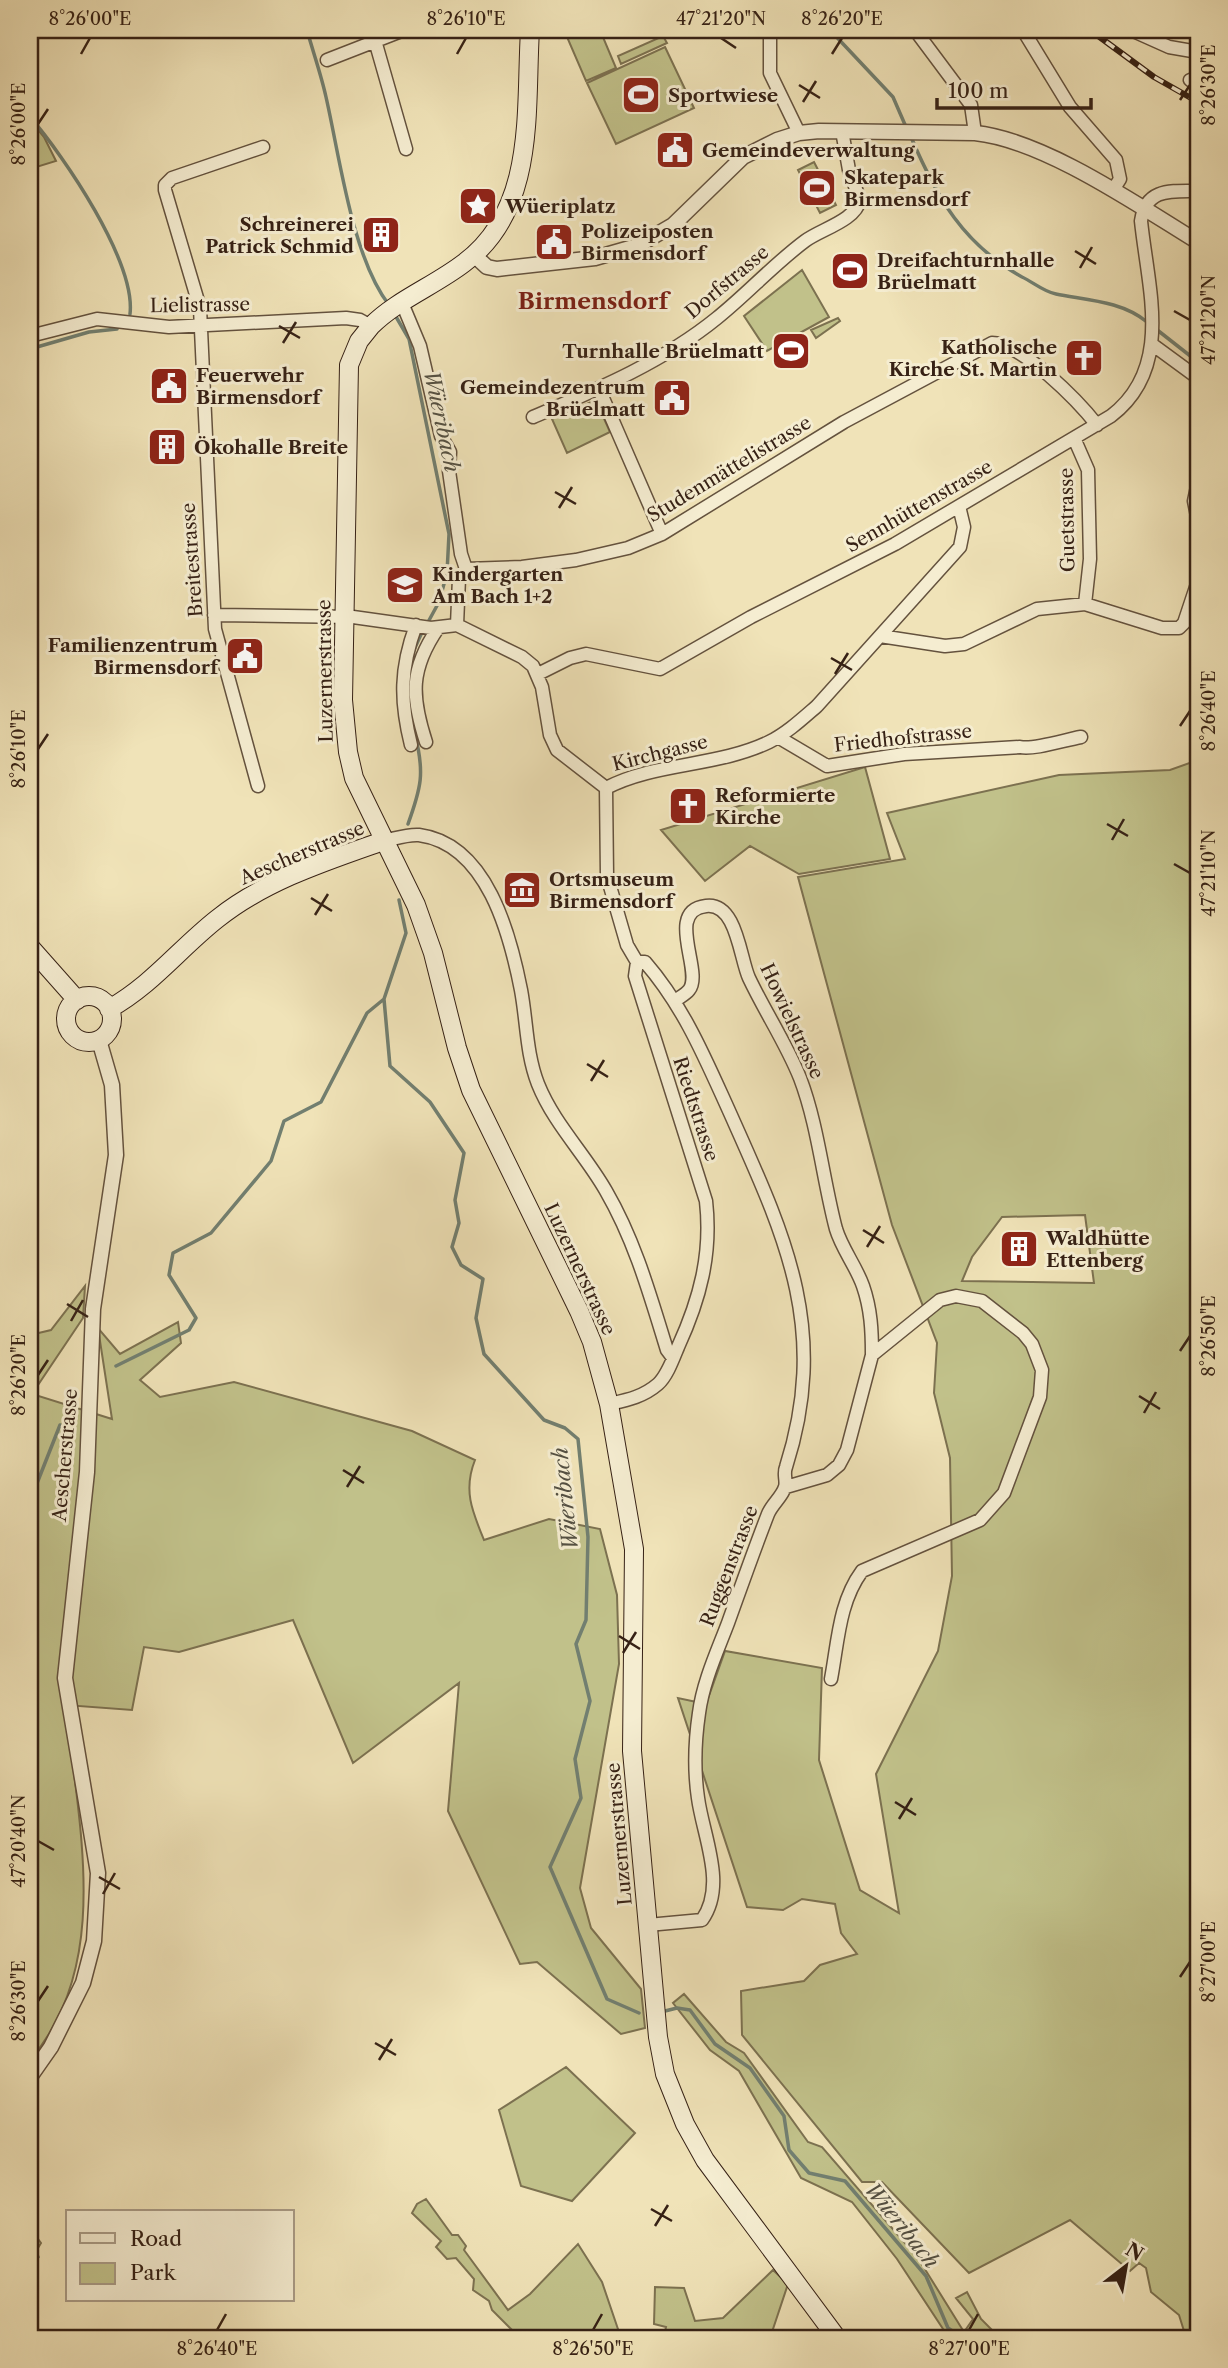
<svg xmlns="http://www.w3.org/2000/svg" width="1228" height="2368" viewBox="0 0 1228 2368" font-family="'Libre Caslon Text',serif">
<rect width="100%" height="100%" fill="#f0e3b8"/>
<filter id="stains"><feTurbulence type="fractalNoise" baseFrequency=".00286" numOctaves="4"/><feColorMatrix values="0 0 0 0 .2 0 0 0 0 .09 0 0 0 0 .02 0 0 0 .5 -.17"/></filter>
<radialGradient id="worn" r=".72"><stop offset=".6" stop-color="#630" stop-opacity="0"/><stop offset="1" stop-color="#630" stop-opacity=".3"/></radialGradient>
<path fill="#c1c18a" stroke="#7c7150" stroke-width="2" fill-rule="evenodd" d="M 564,30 L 600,30 L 616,68 L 586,81 Z
M 663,36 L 667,43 L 621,64 L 618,56 Z
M 665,47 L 694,108 L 616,144 L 587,83 Z
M 30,120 L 44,137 L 56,161 L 30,169 Z
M 814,162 L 836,205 L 820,213 L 798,170 Z
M 802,270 L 829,317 L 767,351 L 744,316 Z
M 838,318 L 840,321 L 816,338 L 811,330 Z
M 591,402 L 598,405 L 610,432 L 567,453 L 552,419 Z
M 1198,760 L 1198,2338 L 1184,2331 L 1179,2315 L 1151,2292 L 1146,2268 L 1139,2263 L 1130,2271 L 1070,2220 L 969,2273 L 882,2182 L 862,2182 L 742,2035 L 741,1991 L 804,1981 L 820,1965 L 857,1954 L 841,1933 L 835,1904 L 802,1899 L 783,1910 L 747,1907 L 678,1698 L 706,1704 L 725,1651 L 822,1668 L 819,1760 L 860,1890 L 899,1913 L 876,1774 L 938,1651 L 952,1576 L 950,1458 L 934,1393 L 937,1343 L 892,1225 L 798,877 L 905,859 L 887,813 L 1059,775 L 1170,770 ZM 1085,1215 L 1094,1283 L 962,1281 L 972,1257 L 1002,1217 Z
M 865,767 L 890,859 L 799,874 L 750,846 L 705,881 L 661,830 Z
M 85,1286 L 83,1318 L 32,1394 L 112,1419 L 98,1328 L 120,1354 L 178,1322 L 181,1343 L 140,1380 L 160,1397 L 234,1382 L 412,1431 L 475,1460 C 463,1490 472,1511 484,1540 L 549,1519 L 600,1529 L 617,1595 L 619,1664 L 580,1888 L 591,1928 L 641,1989 L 645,2028 L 621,2034 L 537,1962 L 520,1964 L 448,1811 L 459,1683 L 353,1763 L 293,1620 L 179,1652 L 144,1647 L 132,1710 L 66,1705 C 77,1821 114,1963 30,2060 L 30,1335 L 51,1330 Z
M 684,1994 L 726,2042 L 744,2053 L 808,2142 L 822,2147 L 918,2258 L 964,2332 L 973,2319 L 956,2298 L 967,2292 L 981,2319 L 1000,2338 L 949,2338 L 897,2259 L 852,2202 L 801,2178 L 739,2071 L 710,2050 L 673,2003 Z
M 566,2067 L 635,2133 L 572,2201 L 521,2186 L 499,2110 Z
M 426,2199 L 452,2235 L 458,2235 L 466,2246 L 464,2250 L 508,2310 L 530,2294 L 578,2244 L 602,2282 L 621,2338 L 520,2338 L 492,2310 L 489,2301 L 473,2290 L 474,2279 L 456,2258 L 447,2259 L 436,2247 L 441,2241 L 412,2213 L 417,2204 Z
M 30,2228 L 41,2243 L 30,2261 Z
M 773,2270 L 788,2284 L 770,2338 L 654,2338 L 664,2336 L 666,2327 L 654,2324 L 655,2287 L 684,2288 L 695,2321 L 723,2318 Z"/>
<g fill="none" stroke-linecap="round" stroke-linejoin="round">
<path stroke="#727f70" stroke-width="3.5" d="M 307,30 C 313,52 321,74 326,97 C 340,158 352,257 389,305
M 830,30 L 893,97 L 906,127
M 30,117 C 64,156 136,262 130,314
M 911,137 C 937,198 963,244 1022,277 C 1033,282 1044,292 1056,294 C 1086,300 1122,301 1147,322
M 395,315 L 409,339 L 449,534 L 447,573 L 439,602 L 427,624
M 1156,329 L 1198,362
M 30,349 L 89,332 L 117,329
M 413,652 L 423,630
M 408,824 C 421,788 425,773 415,735
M 399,900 L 406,933 L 384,999 L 390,1066 L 430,1102 L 464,1153 L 455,1200 L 459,1223 L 452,1247 L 461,1265 L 483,1279 L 476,1318 L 484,1354 L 544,1420 L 565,1428 L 578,1439 L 588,1537 L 586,1620 L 576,1644 L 590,1701 L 575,1759 L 581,1798 L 550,1867 L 607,1999 L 639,2013
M 116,1366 L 189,1330 L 196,1318 L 169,1275 L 173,1253 L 211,1233 L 271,1161 L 284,1121 L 321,1102 L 367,1013 L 384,999
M 30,1501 L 60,1425
M 665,2011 L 677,2008 L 690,2010 L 715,2044 L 750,2068 L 784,2116 L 789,2150 L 809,2173 L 845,2181 L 926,2276 L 948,2328 L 963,2338
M 30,2241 L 38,2257"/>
<g stroke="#64523e" stroke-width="15">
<path id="minor" d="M 372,30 L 406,149
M 770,30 L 770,73 L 799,133
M 915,30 L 971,105 L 975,133
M 1023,30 L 1070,107 L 1116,160 L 1120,179 L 1113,190
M 1131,30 L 1169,47 L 1198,52
M 327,60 L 404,30
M 1190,80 L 1198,85
M 402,303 L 420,346 L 441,436 L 450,452 L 449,471 L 461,554 L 466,569
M 30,336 L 97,319 L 169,327 L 346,318 L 360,320 L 371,326
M 1153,345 L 1198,378
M 599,389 L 662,534
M 533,417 C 596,390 663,362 717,318 C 747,294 774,264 805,241 C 821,229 855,221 860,200 L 849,170 L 842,131
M 1074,438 L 1088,470 L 1090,559 L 1085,604
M 1198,482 L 1194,501 L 1198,521
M 466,569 L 522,567 L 576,560 L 628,548 L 662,534 L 844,422 L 992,343 C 1022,343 1079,402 1097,425
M 214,615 L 353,617 L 431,628 L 457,625 L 522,657 L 533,666 L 542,687 L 550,735 L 557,750 L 606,788
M 457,625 L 459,578 L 466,569
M 880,636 L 945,646 L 964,644 L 1037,609 L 1085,604 L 1162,628 L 1179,628 L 1184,623 L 1198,581
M 538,674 L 570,658 L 586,654 L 660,669 L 751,617 L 895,544 L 1111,416 C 1174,368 1148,289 1141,221 C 1146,188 1170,191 1198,191
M 778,737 L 827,766 L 904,754 L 1020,747 C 1034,750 1064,740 1081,737
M 426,742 C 411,696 410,669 438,628
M 411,745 C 400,701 400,668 416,625
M 258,786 L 215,629 L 200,308 L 165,190 L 165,185 L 172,178 L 263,147
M 606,788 L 607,876 L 627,945 L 637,962 L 635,976 L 706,1201 C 712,1254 700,1299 678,1347 C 673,1359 667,1376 658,1384 C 643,1397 627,1400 609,1404
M 606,788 C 656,762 717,767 769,742 C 787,733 802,719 817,706 L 960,547 L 964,527 L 959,506
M 383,841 C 394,839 407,834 419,835 C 487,844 510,934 521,990 C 527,1022 526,1053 538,1084 C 554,1124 585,1154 606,1191 C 635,1241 650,1295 667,1350 L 673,1358
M 637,962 L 645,962 C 684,1007 705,1058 730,1113 C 785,1236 830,1329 786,1467 C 783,1474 787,1481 785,1487 C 782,1497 772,1504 768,1514 C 754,1550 741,1587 728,1623 C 717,1652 703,1682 699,1713 C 695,1740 694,1771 698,1798 C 703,1836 727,1885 702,1920 L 648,1925
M 676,1000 C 680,997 686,994 689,990 C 704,972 664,911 706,906 C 737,902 740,959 749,978 C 765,1012 786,1043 800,1078 C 818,1125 823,1180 836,1229 C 842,1249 856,1266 863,1286 C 871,1309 872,1331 872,1355
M 786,1487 L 827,1475 L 839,1465 L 847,1450 L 872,1355 L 940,1300 L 956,1296 L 982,1301 L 1023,1333 L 1032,1344 L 1042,1370 L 1040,1397 L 1004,1493 L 980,1520 L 862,1571 C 839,1602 838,1642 831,1679"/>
</g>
<g stroke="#64523e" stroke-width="17">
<path id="tertiary" d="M 474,255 L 487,267 L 497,269 L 595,258 L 637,246 L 673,225 L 743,157 L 777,140 L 799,133 L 819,131 L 975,133 C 1044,140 1139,206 1198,242
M 30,2077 L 51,2047 L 83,1983 L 94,1941 L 98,1873 L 65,1678 L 87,1472 L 93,1309 L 116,1155 L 112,1085 L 99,1040"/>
</g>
<g stroke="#362115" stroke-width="20">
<path id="secondary" d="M 530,30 C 525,110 537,209 464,263 C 434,286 397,300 371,326 L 359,341 L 349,365 L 343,700 L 348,752 L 354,778 L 416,905 L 433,953 L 457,1048 L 471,1090 L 579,1311 L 592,1342 L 609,1404 L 634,1549 L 632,1751 L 658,2037 L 665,2074 L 685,2124 L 705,2160 L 837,2338
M 30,947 L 77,1000
M66 1019a23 23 0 1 1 46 0a23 23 0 1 1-46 0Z
M 109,1009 C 152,985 179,949 217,919 C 264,881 326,861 383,841"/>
</g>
<use href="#minor" stroke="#f5edd1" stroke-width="12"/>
<use href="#tertiary" stroke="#f5edd1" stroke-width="14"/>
<use href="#secondary" stroke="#f5edd1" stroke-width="18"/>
<g stroke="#362115" stroke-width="6">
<path id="rail" d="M 1090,30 L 1154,77 L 1198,102"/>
</g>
<use href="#rail" stroke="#f5edd1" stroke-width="3.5" stroke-dasharray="10" stroke-linecap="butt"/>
</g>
<path fill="none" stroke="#362115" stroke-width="2.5" d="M 721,38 L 736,48M 81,54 L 90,38M 457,54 L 466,38M 832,54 L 842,38M 799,85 L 820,98M 1180,100 L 1190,85M 803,102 L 816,81M 38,124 L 48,109M 1075,251 L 1096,264M 1080,268 L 1092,247M 1174,311 L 1190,320M 279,326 L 300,338M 283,343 L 296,322M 555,492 L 576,504M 559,508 L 572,487M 831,658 L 852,670M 835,674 L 848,653M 1180,726 L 1190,711M 38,749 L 48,734M 1107,824 L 1128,836M 1112,840 L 1124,819M 1174,864 L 1190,873M 311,898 L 332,911M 315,915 L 328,894M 587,1064 L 608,1077M 591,1081 L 604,1060M 863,1230 L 884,1243M 867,1247 L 880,1226M 67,1304 L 88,1317M 71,1321 L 83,1300M 1180,1351 L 1190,1336M 38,1375 L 48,1360M 1139,1396 L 1160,1409M 1144,1413 L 1156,1392M 343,1470 L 364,1483M 347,1487 L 360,1466M 619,1636 L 640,1649M 623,1653 L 636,1632M 895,1802 L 916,1815M 899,1819 L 912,1798M 38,1841 L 54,1850M 99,1877 L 120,1889M 103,1894 L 115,1873M 1180,1977 L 1190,1962M 38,2001 L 48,1986M 375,2043 L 396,2055M 379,2060 L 392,2039M 651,2209 L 672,2221M 655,2226 L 668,2205M 217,2330 L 226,2314M 593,2330 L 602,2314M 969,2330 L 978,2314"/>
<defs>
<g id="stadium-square" transform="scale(2.0125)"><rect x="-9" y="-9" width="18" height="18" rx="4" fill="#8f2418" stroke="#f5edd1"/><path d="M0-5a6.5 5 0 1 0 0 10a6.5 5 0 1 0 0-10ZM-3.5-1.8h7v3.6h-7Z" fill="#fff"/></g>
<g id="civic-square" transform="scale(2.0125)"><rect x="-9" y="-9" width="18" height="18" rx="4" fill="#8f2418" stroke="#f5edd1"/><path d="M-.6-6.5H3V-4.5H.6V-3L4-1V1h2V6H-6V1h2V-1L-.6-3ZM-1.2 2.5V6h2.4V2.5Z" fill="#fff"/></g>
<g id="sight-square" transform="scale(2.0125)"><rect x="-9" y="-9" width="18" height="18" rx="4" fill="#8f2418" stroke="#f5edd1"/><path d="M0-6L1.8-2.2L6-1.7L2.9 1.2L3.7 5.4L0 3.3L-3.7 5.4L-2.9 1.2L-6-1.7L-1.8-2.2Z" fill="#fff"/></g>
<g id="building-square" transform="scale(2.0125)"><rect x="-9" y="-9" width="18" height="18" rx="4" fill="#8f2418" stroke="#f5edd1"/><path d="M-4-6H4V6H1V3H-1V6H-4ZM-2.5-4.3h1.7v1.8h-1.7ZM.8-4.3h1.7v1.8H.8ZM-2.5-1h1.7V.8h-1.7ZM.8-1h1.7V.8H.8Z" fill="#fff"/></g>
<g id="church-square" transform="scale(2.0125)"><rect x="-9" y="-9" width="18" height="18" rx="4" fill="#8f2418" stroke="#f5edd1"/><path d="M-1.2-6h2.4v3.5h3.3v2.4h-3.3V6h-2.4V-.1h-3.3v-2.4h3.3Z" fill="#fff"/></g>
<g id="school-square" transform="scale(2.0125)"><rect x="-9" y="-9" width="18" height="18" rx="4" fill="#8f2418" stroke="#f5edd1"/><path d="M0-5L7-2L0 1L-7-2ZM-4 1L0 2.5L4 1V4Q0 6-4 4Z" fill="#fff"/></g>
<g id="museum-square" transform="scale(2.0125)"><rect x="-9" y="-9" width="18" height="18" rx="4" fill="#8f2418" stroke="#f5edd1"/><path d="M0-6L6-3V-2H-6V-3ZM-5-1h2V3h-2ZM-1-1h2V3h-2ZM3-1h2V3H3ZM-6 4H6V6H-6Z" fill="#fff"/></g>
</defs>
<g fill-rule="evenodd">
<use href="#stadium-square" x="641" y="95"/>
<use href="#civic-square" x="675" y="150"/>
<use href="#stadium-square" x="817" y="188"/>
<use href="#sight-square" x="478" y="206"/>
<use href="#building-square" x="381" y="235"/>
<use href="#civic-square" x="554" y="242"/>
<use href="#stadium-square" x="850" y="271"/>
<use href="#stadium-square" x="791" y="351"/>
<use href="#church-square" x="1084" y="358"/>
<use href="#civic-square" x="169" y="386"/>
<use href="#civic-square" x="672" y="398"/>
<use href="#building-square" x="167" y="447"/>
<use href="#school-square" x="405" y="585"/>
<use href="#civic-square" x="245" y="656"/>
<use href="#church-square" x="688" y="806"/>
<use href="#museum-square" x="522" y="890"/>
<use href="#building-square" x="1019" y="1249"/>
</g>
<g text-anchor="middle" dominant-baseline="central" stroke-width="6" stroke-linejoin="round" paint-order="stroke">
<g font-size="19" font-weight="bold" fill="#362115" stroke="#f5edd1" text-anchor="start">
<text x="668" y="95">Sportwiese</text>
<text x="702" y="150">Gemeindeverwaltung</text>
<text x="844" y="177">Skatepark<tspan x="844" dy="22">Birmensdorf</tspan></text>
<text x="505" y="206">Wüeriplatz</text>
<text x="354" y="224" text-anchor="end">Schreinerei<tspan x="354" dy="22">Patrick Schmid</tspan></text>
<text x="581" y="231">Polizeiposten<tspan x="581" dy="22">Birmensdorf</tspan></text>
<text x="877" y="260">Dreifachturnhalle<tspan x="877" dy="22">Brüelmatt</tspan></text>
<text x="1057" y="347" text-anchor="end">Katholische<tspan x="1057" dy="22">Kirche St. Martin</tspan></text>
<text x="764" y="351" text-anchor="end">Turnhalle Brüelmatt</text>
<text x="196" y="375">Feuerwehr<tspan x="196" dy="22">Birmensdorf</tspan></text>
<text x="645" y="387" text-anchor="end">Gemeindezentrum<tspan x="645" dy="22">Brüelmatt</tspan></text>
<text x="194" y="447">Ökohalle Breite</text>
<text x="432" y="574">Kindergarten<tspan x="432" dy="22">Am Bach 1+2</tspan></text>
<text x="218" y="645" text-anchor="end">Familienzentrum<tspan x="218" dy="22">Birmensdorf</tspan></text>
<text x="715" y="795">Reformierte<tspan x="715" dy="22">Kirche</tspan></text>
<text x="549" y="879">Ortsmuseum<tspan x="549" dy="22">Birmensdorf</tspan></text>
<text x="1046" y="1238">Waldhütte<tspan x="1046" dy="22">Ettenberg</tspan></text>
</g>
<g font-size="19" fill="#362115" stroke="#f5edd1">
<text transform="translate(727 282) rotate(-40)">Dorfstrasse</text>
<text transform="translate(200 305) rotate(-1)">Lielistrasse</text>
<text transform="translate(729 469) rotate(-31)">Studenmättelistrasse</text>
<text transform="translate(919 506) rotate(-30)">Sennhüttenstrasse</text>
<text transform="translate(1067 520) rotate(-91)">Guetstrasse</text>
<text transform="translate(192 560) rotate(-94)">Breitestrasse</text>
<text transform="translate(325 671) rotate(-91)">Luzernerstrasse</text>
<text transform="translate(903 738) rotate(-6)">Friedhofstrasse</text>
<text transform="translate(660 753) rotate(-14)">Kirchgasse</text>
<text transform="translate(302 853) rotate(-23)">Aescherstrasse</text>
<text transform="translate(792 1021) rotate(65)">Howielstrasse</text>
<text transform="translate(696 1109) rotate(72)">Riedtstrasse</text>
<text transform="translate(580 1269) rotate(65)">Luzernerstrasse</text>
<text transform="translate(65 1455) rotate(-85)">Aescherstrasse</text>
<text transform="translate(729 1566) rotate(-69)">Ruggenstrasse</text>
<text transform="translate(619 1834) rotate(-95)">Luzernerstrasse</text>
</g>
<g font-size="21" font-style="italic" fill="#545042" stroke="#f5edd1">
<text transform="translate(442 421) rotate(78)">Wüeribach</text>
<text transform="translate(565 1499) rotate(-96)">Wüeribach</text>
<text transform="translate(902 2225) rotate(51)">Wüeribach</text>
</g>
<g font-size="23" font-weight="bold" fill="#7a1f14" stroke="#f5edd1">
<text x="593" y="301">Birmensdorf</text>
</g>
</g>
<rect width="1228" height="2368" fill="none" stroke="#f0e3b8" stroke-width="77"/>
<rect x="66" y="2210" width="228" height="91" fill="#f5edd1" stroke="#a99b86" stroke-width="2"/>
<rect x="80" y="2233" width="35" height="10" fill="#f5edd1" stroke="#a99b86" stroke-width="2"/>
<text x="130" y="2246" font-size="21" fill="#362115">Road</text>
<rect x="80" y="2263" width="35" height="21" fill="#c1c18a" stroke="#a99b86" stroke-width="2"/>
<text x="130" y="2280" font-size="21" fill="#362115">Park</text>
<g transform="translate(1126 2266) rotate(31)" stroke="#f5edd1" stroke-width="5" paint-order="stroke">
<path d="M0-5L12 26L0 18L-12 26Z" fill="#362115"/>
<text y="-10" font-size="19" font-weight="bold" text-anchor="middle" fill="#362115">N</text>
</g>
<path d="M937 98v10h154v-10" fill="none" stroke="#362115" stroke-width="3.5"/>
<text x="948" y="98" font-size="21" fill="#362115" stroke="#f5edd1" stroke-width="5" paint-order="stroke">100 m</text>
<rect x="38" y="38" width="1152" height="2292" fill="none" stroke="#362115" stroke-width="2.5"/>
<g font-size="18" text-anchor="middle" fill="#362115">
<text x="90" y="25">8°26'00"E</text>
<text x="466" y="25">8°26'10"E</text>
<text x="721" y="25">47°21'20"N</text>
<text x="842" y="25">8°26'20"E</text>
<text transform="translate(1209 85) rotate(-90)" y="6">8°26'30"E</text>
<text transform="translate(19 124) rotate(-90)" y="6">8°26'00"E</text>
<text transform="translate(1209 320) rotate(-90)" y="6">47°21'20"N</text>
<text transform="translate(1209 711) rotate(-90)" y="6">8°26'40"E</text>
<text transform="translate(19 749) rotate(-90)" y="6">8°26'10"E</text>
<text transform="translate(1209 873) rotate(-90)" y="6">47°21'10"N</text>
<text transform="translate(1209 1336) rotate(-90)" y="6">8°26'50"E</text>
<text transform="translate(19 1375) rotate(-90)" y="6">8°26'20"E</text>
<text transform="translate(19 1841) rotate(-90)" y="6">47°20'40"N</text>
<text transform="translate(1209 1962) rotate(-90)" y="6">8°27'00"E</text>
<text transform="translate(19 2001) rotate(-90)" y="6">8°26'30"E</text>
<text x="217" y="2355">8°26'40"E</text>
<text x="593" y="2355">8°26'50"E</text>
<text x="969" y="2355">8°27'00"E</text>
</g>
<rect width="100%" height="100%" filter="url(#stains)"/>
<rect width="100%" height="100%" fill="url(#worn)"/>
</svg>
